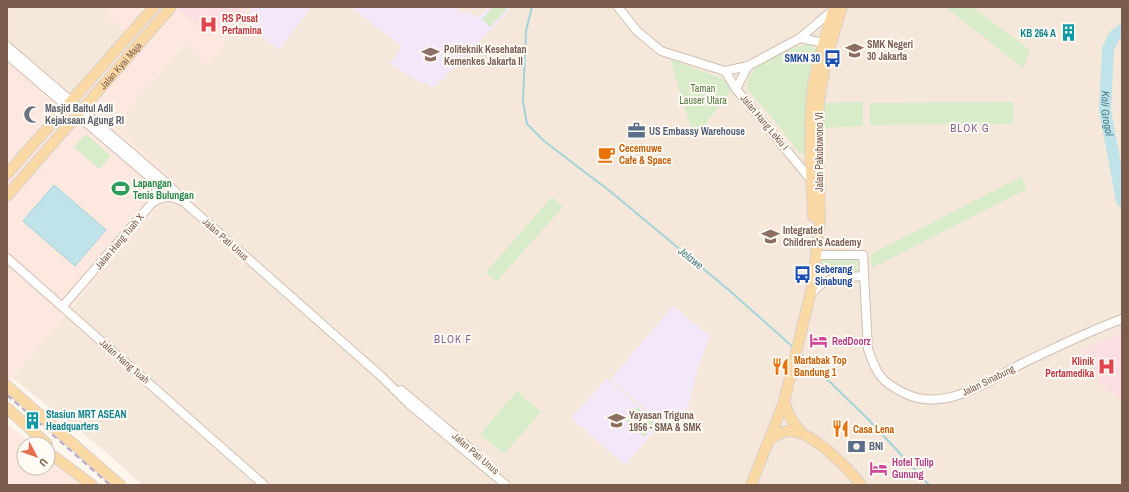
<svg xmlns="http://www.w3.org/2000/svg" width="1129" height="492" font-family="'Archivo Narrow',sans-serif">
<style>
.residential{fill:#f5e8da}
.commercial{fill:#fde8e0}
.education{fill:#f3e8fa}
.medical{fill:#fbdfe3}
.green{fill:#d8ecc9}
.water{fill:#bfe3e8;stroke:#a5d3da}
.lines{fill:none;stroke-linecap:round;stroke-linejoin:round}
.stream{stroke:#a5d3da;stroke-width:2}
.river{stroke:#bfe3e8;stroke-width:12}
.minor-casing{stroke:#d1beb0;stroke-width:10}
.major-casing{stroke:#dad1cd;stroke-width:12}
.minor{stroke:#fff;stroke-width:8}
.major{stroke:#fbd9a5;stroke-width:10}
.rail{stroke:#b9a8c9;stroke-width:2;stroke-dasharray:6 4;stroke-linecap:butt}
.labels{text-anchor:middle;stroke-width:4;stroke-linejoin:round;paint-order:stroke}
.health-label{font-size:10px;font-weight:bold;fill:#be3a42;stroke:#fffaf3;text-anchor:start}
.culture-label{font-size:10px;font-weight:bold;fill:#0d838f;stroke:#fffaf3;text-anchor:end}
.education-label{font-size:10px;font-weight:bold;fill:#785e54;stroke:#fffaf3;text-anchor:start}
.transit-label{font-size:10px;font-weight:bold;fill:#164399;stroke:#fffaf3;text-anchor:end}
.street-label{font-size:10px;fill:#7a5c4d;stroke:#fffaf3}
.park-label{font-size:10px;fill:#537a41;stroke:#fffaf3}
.worship-label{font-size:10px;font-weight:bold;fill:#5b616d;stroke:#fffaf3;text-anchor:start}
.service-label{font-size:10px;font-weight:bold;fill:#4e5e75;stroke:#fffaf3;text-anchor:start}
.food-label{font-size:10px;font-weight:bold;fill:#c56008;stroke:#fffaf3;text-anchor:start}
.leisure-label{font-size:10px;font-weight:bold;fill:#27864d;stroke:#fffaf3;text-anchor:start}
.hotel-label{font-size:10px;font-weight:bold;fill:#b23c85;stroke:#fffaf3;text-anchor:start}
.water-label{font-size:11px;font-style:italic;fill:#437c86;stroke:#fffaf3}
.neighbourhood-label{font-size:11px;letter-spacing:1px;fill:#846695;stroke:#fffaf3}
</style>
<rect width="100%" height="100%" fill="#fdf6ec"/>
<path class="residential" d="M7,7H113L106,15L128,33L71,94L7,41Z
M251,7H1122V485H142L106,452L12,378L177,183L113,126L186,43L208,66Z"/>
<path class="commercial" d="M113,7H139L144,11L147,7H251L208,66L185,43L113,126L177,183L7,383V41L71,93L127,33L106,15Z
M7,424L32,444H24V468H48V457L81,485H7Z"/>
<path class="education" d="M254,7H311L279,50L243,22Z
M351,7H455L464,15L468,11L478,18L488,7H507L510,10L434,87L420,82L390,64L402,46Z
M673,306L710,336L699,365L688,407L667,428L611,379Z
M607,378L660,425L625,465L571,418Z"/>
<path class="medical" d="M176,7H249L240,19L232,13L211,37Z
M1122,332V401L1101,385L1082,350Z"/>
<path class="green" d="M493,7H504L507,10L490,27L482,19Z
M945,7H972L1030,50L1023,68Z
M809,44L817,51L807,152L804,154L799,153L779,126L748,90C744,63 787,47 809,44Z
M670,59L728,81L732,89L694,139Z
M863,102V126L822,128V103Z
M1013,102V124L870,125V103Z
M86,134L111,156L99,169L74,147Z
M1021,177L1027,189L872,268L871,254Z
M552,197L563,207L496,282L486,272Z
M821,260H857L858,272L824,275Z
M517,391L541,412L504,454L480,434Z
M637,407L655,424L644,437L625,420Z"/>
<path class="water" d="M54,185L106,230L75,266L23,221Z"/>
<g class="lines">
<path class="stream" d="M532,7L526,31L523,101L527,124L544,141L611,192L730,291L794,348
M799,352L868,419L929,485"/>
<path class="river" id="s1" d="M1122,30L1114,36L1108,49L1105,110L1122,201"/>
<defs>
<path id="minor" d="M618,7L637,31L661,51L725,71L748,66L800,38L834,9
M800,38L829,44
M7,46L170,186L184,202L382,377L409,404L506,485
M7,55L152,179C159,186 156,193 153,202
M725,71L736,89L811,180
M736,89L748,66
M816,255H863L868,349C876,373 881,382 904,393C945,414 989,380 1025,362C1057,347 1089,331 1122,319
M7,258L264,485
M811,294C826,275 842,278 864,276
M63,306L153,202C164,196 170,195 182,201
M401,390L478,455"/>
<g id="major">
<path d="M7,174L154,7"/>
<path id="s2" d="M7,196L171,7"/>
<path d="M813,216C811,173 808,129 813,87C817,61 827,32 834,7"/>
<path d="M7,386L120,485"/>
<path d="M784,402L790,417L802,434"/>
<path d="M7,408L47,444"/>
<path d="M770,439C777,435 782,431 790,431C812,431 848,468 861,485"/>
<path d="M48,452L92,485"/>
<path d="M751,485L784,402L813,283L820,218L818,128L819,101L827,56L842,7"/>
</g>
</defs>
<use href="#minor" class="minor-casing"/>
<use href="#major" class="major-casing"/>
<use href="#minor" class="minor"/>
<use href="#major" class="major"/>
<path class="rail" d="M7,395L110,485"/>
</g>
<defs>
<symbol id="hospital-bare" viewBox="-9 -9 18 18"><path d="M-5-5h3v3.5h4V-5h3V5h-3V1.5h-4V5h-3Z" fill="#e0444e" stroke="#fffaf3" stroke-width="2.5" paint-order="stroke"/></symbol>
<symbol id="building-bare" viewBox="-9 -9 18 18"><path d="M-4-6H4V6H1V3H-1V6H-4ZM-2.5-4.3h1.7v1.8h-1.7ZM.8-4.3h1.7v1.8H.8ZM-2.5-1h1.7V.8h-1.7ZM.8-1h1.7V.8H.8Z" fill="#0f9aa8" stroke="#fffaf3" stroke-width="2.5" paint-order="stroke"/></symbol>
<symbol id="school-bare" viewBox="-9 -9 18 18"><path d="M0-5L7-2L0 1L-7-2ZM-4 1L0 2.5L4 1V4Q0 6-4 4Z" fill="#8d6e63" stroke="#fffaf3" stroke-width="2.5" paint-order="stroke"/></symbol>
<symbol id="university-bare" viewBox="-9 -9 18 18"><path d="M0-5L7-2L0 1L-7-2ZM-4 1L0 2.5L4 1V4Q0 6-4 4Z" fill="#8d6e63" stroke="#fffaf3" stroke-width="2.5" paint-order="stroke"/></symbol>
<symbol id="bus-bare" viewBox="-9 -9 18 18"><path d="M-5-6H5V4H4V6H2V4H-2V6H-4V4H-5ZM-3.5-4V0h7V-4ZM-3.5 1.2v1.5H-2V1.2ZM2 1.2v1.5H3.5V1.2Z" fill="#1a4fb4" stroke="#fffaf3" stroke-width="2.5" paint-order="stroke"/></symbol>
<symbol id="mosque-bare" viewBox="-9 -9 18 18"><path d="M3.5-4.9A6 6 0 1 0 3.5 4.9A5 5 0 1 1 3.5-4.9Z" fill="#6b7280" stroke="#fffaf3" stroke-width="2.5" paint-order="stroke"/></symbol>
<symbol id="office-bare" viewBox="-9 -9 18 18"><path d="M-6-3h4V-5.5h4V-3h4V5H-6ZM-1-4.5V-3h2v-1.5ZM-6 0V1H6V0Z" fill="#5c6f8a" stroke="#fffaf3" stroke-width="2.5" paint-order="stroke"/></symbol>
<symbol id="cafe-bare" viewBox="-9 -9 18 18"><path d="M-5.5-4.5H6V0H3Q3 3.5 0 3.5H-2.5Q-5.5 3.5-5.5 0ZM3-3.2v2h1.7v-2ZM-6 4.5H4V6H-6Z" fill="#e8710a" stroke="#fffaf3" stroke-width="2.5" paint-order="stroke"/></symbol>
<symbol id="stadium-bare" viewBox="-9 -9 18 18"><path d="M0-5a6.5 5 0 1 0 0 10a6.5 5 0 1 0 0-10ZM-3.5-1.8h7v3.6h-7Z" fill="#2e9e5b" stroke="#fffaf3" stroke-width="2.5" paint-order="stroke"/></symbol>
<symbol id="hotel-bare" viewBox="-9 -9 18 18"><path d="M-6-4.5h1.5V1H6V5H4.5V3h-9V5H-6ZM-4 0a1.8 1.8 0 1 1 3.6 0ZM.5 0V-2.5h3Q6-2.5 6 0Z" fill="#d1479c" stroke="#fffaf3" stroke-width="2.5" paint-order="stroke"/></symbol>
<symbol id="restaurant-bare" viewBox="-9 -9 18 18"><path d="M-5-6h1v4h1v-4h1v4h1v-4h1v5L-1.5 .5V6h-2V.5L-5-1ZM5-6V6H3V1.5H1.5Q1.5-4 5-6Z" fill="#e8710a" stroke="#fffaf3" stroke-width="2.5" paint-order="stroke"/></symbol>
<symbol id="bank-bare" viewBox="-9 -9 18 18"><path d="M-6-4H6V4H-6ZM0-2.3a2.3 2.3 0 1 0 0 4.6a2.3 2.3 0 1 0 0-4.6Z" fill="#5c6f8a" stroke="#fffaf3" stroke-width="2.5" paint-order="stroke"/></symbol>
</defs>
<g fill-rule="evenodd">
<use href="#hospital-bare" x="196" y="12" width="25" height="25"/>
<use href="#building-bare" x="1056" y="20" width="25" height="25"/>
<use href="#school-bare" x="842" y="38" width="25" height="25"/>
<use href="#university-bare" x="418" y="42" width="25" height="25"/>
<use href="#bus-bare" x="820" y="46" width="25" height="25"/>
<use href="#mosque-bare" x="20" y="102" width="25" height="25"/>
<use href="#office-bare" x="624" y="118" width="25" height="25"/>
<use href="#cafe-bare" x="594" y="142" width="25" height="25"/>
<use href="#stadium-bare" x="108" y="176" width="25" height="25"/>
<use href="#school-bare" x="758" y="224" width="25" height="25"/>
<use href="#bus-bare" x="790" y="262" width="25" height="25"/>
<use href="#hotel-bare" x="806" y="328" width="25" height="25"/>
<use href="#restaurant-bare" x="768" y="354" width="25" height="25"/>
<use href="#hospital-bare" x="1094" y="354" width="25" height="25"/>
<use href="#building-bare" x="20" y="408" width="25" height="25"/>
<use href="#school-bare" x="604" y="408" width="25" height="25"/>
<use href="#restaurant-bare" x="828" y="416" width="25" height="25"/>
<use href="#bank-bare" x="844" y="434" width="25" height="25"/>
<use href="#hotel-bare" x="866" y="456" width="25" height="25"/>
</g>
<g class="labels">
<g class="health-label">
<text x="222" y="22">RS Pusat<tspan x="222" dy="12">Pertamina</tspan></text>
<text x="1094" y="365" text-anchor="end">Klinik<tspan x="1094" dy="12">Pertamedika</tspan></text>
</g>
<g class="culture-label">
<text x="1056" y="37">KB 264 A</text>
<text x="46" y="418" text-anchor="start">Stasiun MRT ASEAN<tspan x="46" dy="12">Headquarters</tspan></text>
</g>
<g class="education-label">
<text x="867" y="48">SMK Negeri<tspan x="867" dy="12">30 Jakarta</tspan></text>
<text x="444" y="53">Politeknik Kesehatan<tspan x="444" dy="12">Kemenkes Jakarta II</tspan></text>
<text x="783" y="234">Integrated<tspan x="783" dy="12">Children's Academy</tspan></text>
<text x="629" y="419">Yayasan Triguna<tspan x="629" dy="12">1956 - SMA &amp; SMK</tspan></text>
</g>
<g class="transit-label">
<text x="820" y="62">SMKN 30</text>
<text x="815" y="273" text-anchor="start">Seberang<tspan x="815" dy="12">Sinabung</tspan></text>
</g>
<g class="street-label">
<text dy="4" stroke="none"><textPath href="#s2" startOffset="173">Jalan Kyai Maja</textPath></text>
<text transform="translate(765 122) rotate(50)" y="4">Jalan Hang Lekiu I</text>
<text transform="translate(819 152) rotate(-90)" y="4">Jalan Pakubuwono VI</text>
<text transform="translate(226 239) rotate(42)" y="4">Jalan Pati Unus</text>
<text transform="translate(119 241) rotate(-50)" y="4">Jalan Hang Tuah X</text>
<text transform="translate(125 361) rotate(41)" y="4">Jalan Hang Tuah</text>
<text transform="translate(988 380) rotate(-26)" y="4">Jalan Sinabung</text>
<text transform="translate(476 453) rotate(41)" y="4">Jalan Pati Unus</text>
</g>
<g class="park-label">
<text x="703" y="92">Taman<tspan x="703" dy="12">Lauser Utara</tspan></text>
</g>
<g class="worship-label">
<text x="45" y="112">Masjid Baitul Adli<tspan x="45" dy="12">Kejaksaan Agung RI</tspan></text>
</g>
<g class="service-label">
<text x="649" y="135">US Embassy Warehouse</text>
<text x="869" y="450">BNI</text>
</g>
<g class="food-label">
<text x="619" y="152">Cecemuwe<tspan x="619" dy="12">Cafe &amp; Space</tspan></text>
<text x="794" y="364">Martabak Top<tspan x="794" dy="12">Bandung 1</tspan></text>
<text x="853" y="433">Casa Lena</text>
</g>
<g class="leisure-label">
<text x="133" y="187">Lapangan<tspan x="133" dy="12">Tenis Bulungan</tspan></text>
</g>
<g class="hotel-label">
<text x="832" y="345">RedDoorz</text>
<text x="892" y="466">Hotel Tulip<tspan x="892" dy="12">Gunung</tspan></text>
</g>
<g class="water-label">
<text dy="4" stroke="none"><textPath href="#s1" startOffset="89">Kali Grogol</textPath></text>
<text transform="translate(691 258) rotate(39)" y="4">Jelawe</text>
</g>
<g class="neighbourhood-label">
<text x="970" y="132">BLOK G</text>
<text x="453" y="343">BLOK F</text>
</g>
</g>
<rect width="1129" height="492" fill="none" stroke="#7a5c4d" stroke-width="16"/>
<g transform="translate(36 456) rotate(131)"><circle r="19" fill="#fffaf3" stroke="#cabbb1"/>
<path d="M0-3L7 15L0 10L-7 15Z" fill="#e76f51"/>
<text y="-6" font-size="11" font-weight="bold" text-anchor="middle" fill="#7a5c4d">U</text>
</g>
</svg>
